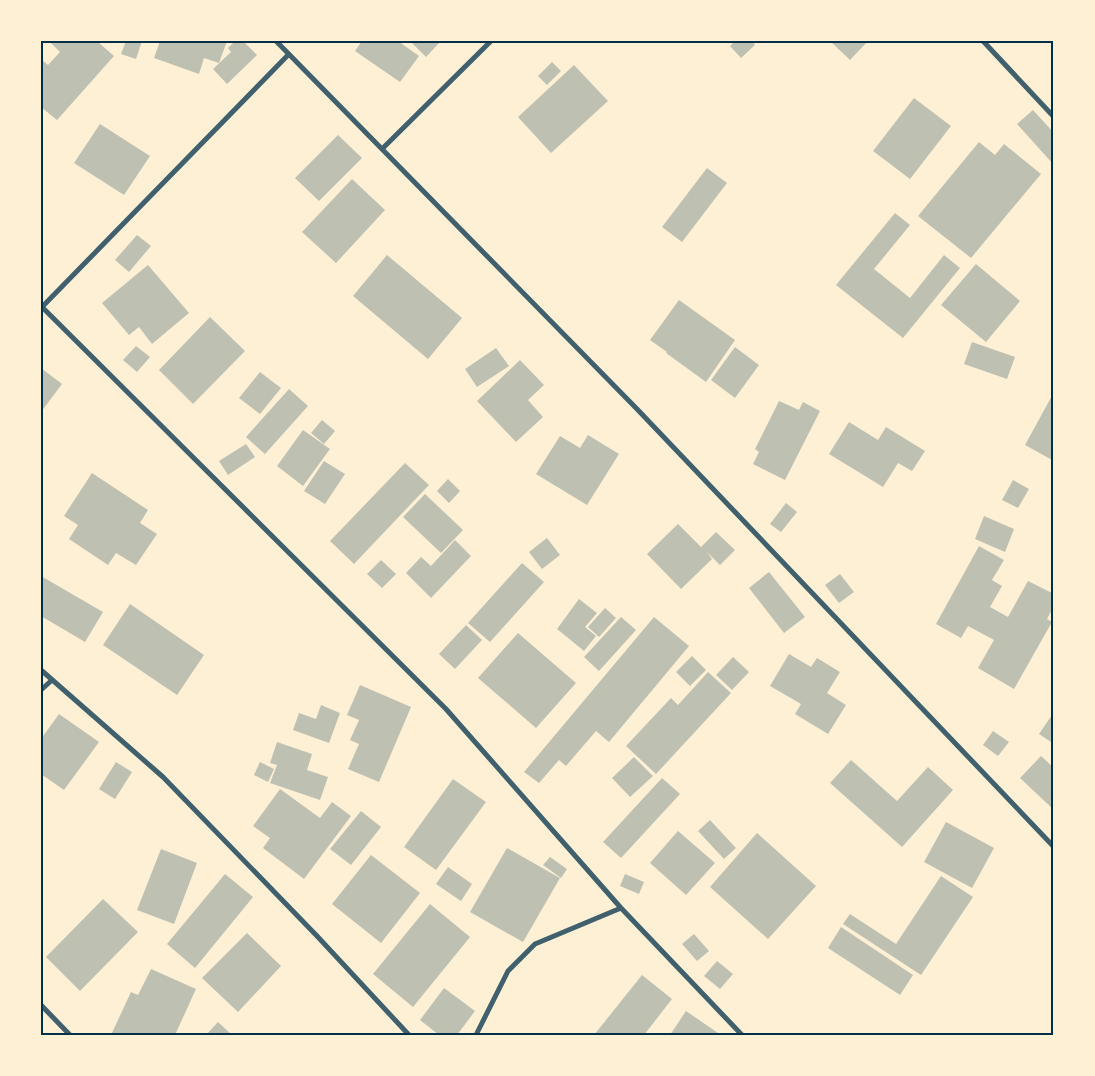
<svg xmlns="http://www.w3.org/2000/svg" width="1095" height="1076" font-family="'Noto Sans',sans-serif">
<style>
.building{fill:#bec0b2}
.lines{fill:none;stroke-linecap:round;stroke-linejoin:round}
.minor{stroke:#3f606c;stroke-width:5}
.neatline{fill:none;stroke:#003049;stroke-width:2}
</style>
<rect width="100%" height="100%" fill="#fdf0d5"/>
<path class="building" d="M49,41H97L114,56L57,120L41,107V59L48,65L60,52Z
M126,41H142L136,59L121,54Z
M160,41H227L219,63L204,58L199,74L154,58Z
M235,41H243L257,55L227,84L213,69L231,52L228,48Z
M362,41H398L419,56L400,82L355,51Z
M410,41H441L426,57Z
M735,41H752L755,45L741,58L730,46Z
M830,41H868L850,60Z
M552,62L561,71L547,85L538,76Z
M574,65L608,101L551,153L518,117Z
M914,98L951,126L910,179L873,151Z
M1033,110L1054,133V165L1017,124Z
M100,124L150,156L124,195L74,163Z
M338,135L362,158L319,201L295,178Z
M979,142L995,155L1004,144L1041,174L971,258L918,216Z
M707,168L727,183L682,242L662,227Z
M352,179L385,210L336,263L302,232Z
M895,213L910,225L874,269L910,298L944,255L960,268L903,338L836,285Z
M137,235L151,246L129,272L115,260Z
M387,255L462,318L428,359L353,296Z
M976,264L1020,301L986,342L941,305Z
M148,265L189,313L152,344L139,327L129,335L102,303Z
M679,300L735,340L706,382L666,353L667,352L650,340Z
M210,317L245,351L193,404L159,370Z
M972,342L1015,357L1007,379L964,364Z
M136,346L150,357L137,372L123,360Z
M735,347L759,365L735,398L711,380Z
M496,348L509,366L477,387L465,369Z
M520,360L544,385L528,400L543,417L516,442L477,401Z
M41,368L62,384L41,412Z
M260,372L281,388L260,414L239,398Z
M289,389L308,406L265,454L246,437Z
M1054,392V461L1025,445Z
M779,401L799,410L803,402L820,411L785,480L753,464L759,452L755,449Z
M322,420L335,431L324,444L311,433Z
M849,422L878,440L886,427L925,451L912,471L898,463L883,487L829,454Z
M303,430L330,449L303,486L277,466Z
M588,435L619,454L587,505L536,474L560,436L580,448Z
M246,444L255,457L228,475L219,461Z
M324,461L345,474L325,504L304,491Z
M405,463L429,485L354,564L330,541Z
M92,473L148,510L140,523L157,534L136,565L116,553L108,565L69,539L78,525L64,516Z
M448,479L460,491L449,503L437,491Z
M1013,480L1029,489L1018,508L1002,500Z
M425,494L463,530L441,553L403,517Z
M786,503L797,512L781,532L770,524Z
M984,516L1014,529L1005,552L975,539Z
M678,524L701,547L716,532L735,550L720,565L707,552L712,559L681,589L647,554Z
M547,538L560,555L542,569L529,552Z
M455,540L471,556L431,598L406,573L421,557L431,566Z
M979,546L1004,560L992,580L1002,586L990,607L1008,617L1028,581L1054,594V606L1047,619L1052,622L1014,689L978,668L994,640L968,626L961,638L936,624Z
M381,560L396,574L382,588L367,574Z
M522,563L544,582L490,642L468,623Z
M769,572L805,617L784,633L749,588Z
M840,574L854,592L839,603L825,585Z
M41,576L103,612L85,642L41,616Z
M579,599L597,613L585,627L596,636L584,651L557,629Z
M130,604L204,655L177,695L103,645Z
M605,608L616,618L599,637L588,627Z
M621,617L636,630L599,671L584,657Z
M654,617L689,646L609,742L596,731L566,766L559,760L539,783L524,772Z
M466,625L482,640L455,669L439,654Z
M518,633L576,683L536,728L478,678Z
M789,654L811,667L817,658L840,672L827,693L846,705L828,734L795,714L801,704L770,686Z
M692,656L706,670L690,686L676,672Z
M733,657L749,672L732,690L716,675Z
M708,672L731,693L656,774L626,746L671,698L678,705Z
M360,685L411,707L379,782L348,769L359,744L350,740L359,720L347,715Z
M321,705L340,713L329,743L293,730L299,713L316,719Z
M1054,712V744L1039,734Z
M59,714L99,742L64,790L41,774V739Z
M993,731L1009,742L998,756L983,745Z
M277,742L312,754L307,770L328,777L320,800L270,783L277,765L270,763Z
M1041,756L1054,768V810L1020,778Z
M634,757L653,776L630,797L612,778Z
M851,760L897,801L928,767L953,790L902,847L830,783Z
M116,762L132,772L115,799L99,789Z
M260,762L274,769L268,782L254,775Z
M662,778L680,794L621,858L603,842Z
M453,779L486,802L436,870L404,847Z
M280,789L320,818L332,802L351,816L304,879L263,848L270,838L253,826Z
M361,811L381,827L351,865L330,849Z
M710,820L736,848L724,859L698,831Z
M946,822L994,848L972,888L924,862Z
M678,831L715,863L686,895L650,863Z
M757,833L816,886L768,939L710,887Z
M507,848L560,878L523,942L470,912Z
M161,849L197,863L174,924L137,910Z
M371,855L420,893L381,943L332,904Z
M550,857L567,869L561,878L543,865Z
M448,867L472,884L461,901L436,884Z
M225,874L253,897L195,968L167,944Z
M625,874L644,882L639,894L620,886Z
M941,876L973,897L921,975L843,924L850,914L896,944Z
M103,899L138,932L80,991L46,957Z
M430,904L470,937L413,1007L373,974Z
M841,927L913,975L900,995L828,948Z
M247,933L281,966L238,1012L202,978Z
M694,934L709,951L697,961L682,944Z
M717,961L733,974L720,989L704,976Z
M151,969L196,989L175,1035H111L131,992L138,995Z
M642,975L672,999L644,1035H594Z
M444,988L475,1011L457,1035H439L420,1020Z
M686,1011L718,1033L717,1035H670Z
M218,1022L232,1035H206Z"/>
<g class="lines">
<path class="minor" d="M276,41L637,409L1054,847
M983,41L1054,117
M382,149L491,41
M41,306L446,709L621,908L742,1035
M42,307L289,54
M41,670L163,777L317,936L409,1035
M41,690L52,680
M41,1005L70,1035
M476,1035L508,971L535,944L621,908"/>
</g>
<rect width="1095" height="1076" fill="none" stroke="#fdf0d5" stroke-width="85"/>
<rect x="42" y="42" width="1010" height="992" class="neatline"/>
</svg>
